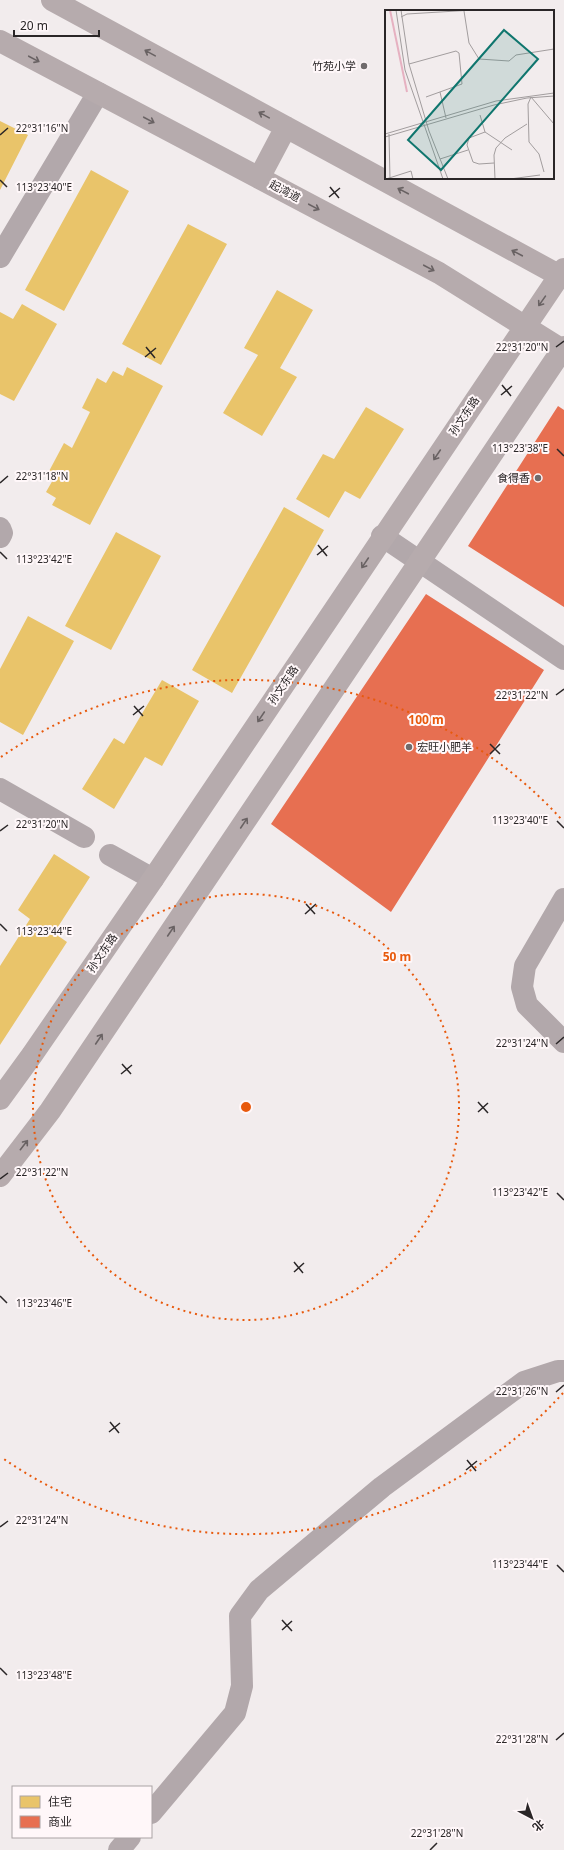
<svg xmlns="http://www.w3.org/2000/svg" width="564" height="1850" font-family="'Noto Sans','Noto Sans SC',sans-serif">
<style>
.homes{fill:#e9c46a}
.shops{fill:#e76f51}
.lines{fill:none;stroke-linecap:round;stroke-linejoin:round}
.minor{stroke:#b2a8ab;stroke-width:22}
.major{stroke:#b6abad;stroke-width:22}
.oneway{stroke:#696263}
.ticks{fill:none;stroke:#2a2627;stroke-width:1.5}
.ring{fill:none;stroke:#e8590c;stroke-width:2;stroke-dasharray:2 4}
.poi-dot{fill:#706b6c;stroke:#fff7f9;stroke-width:1.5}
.labels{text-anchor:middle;stroke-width:4;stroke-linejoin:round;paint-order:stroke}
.poi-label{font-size:11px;fill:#2a2627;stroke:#fff7f9;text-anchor:end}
.street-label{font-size:11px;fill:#2a2627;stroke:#fff7f9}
.inset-river{fill:none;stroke:#e6b1c1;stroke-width:2}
.inset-road{fill:none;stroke:#a29d9e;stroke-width:1}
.view{fill:#0f766e;fill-opacity:0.15;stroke:#0f766e;stroke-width:2}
.inset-edge{fill:none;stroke:#2a2627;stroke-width:2}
.ticks-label{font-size:10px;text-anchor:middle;fill:#2a2627;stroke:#fff7f9;stroke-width:4;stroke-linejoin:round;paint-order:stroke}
.centre{fill:#e8590c;stroke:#fff7f9;stroke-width:2}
.ring-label{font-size:12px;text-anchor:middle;font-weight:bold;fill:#e8590c;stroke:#fff7f9;stroke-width:4;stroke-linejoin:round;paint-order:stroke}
</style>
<rect width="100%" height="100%" fill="#f2eced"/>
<path class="homes" d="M0,121L28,135L0,190Z
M91,170L129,191L64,311L25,290Z
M188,224L227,244L161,365L122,344Z
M277,290L313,310L280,368L297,377L262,436L223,413L258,355L244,348Z
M22,304L57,324L14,401L0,394V312L13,319Z
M127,367L163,386L90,525L52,505L56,498L46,492L54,478L47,475L64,443L72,448L90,412L82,408L97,378L106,383L113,371L123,376Z
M366,407L404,429L360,499L345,491L329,518L296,499L323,454L334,459Z
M284,507L324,530L232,693L192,670Z
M116,532L161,556L111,650L65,626Z
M28,616L74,641L23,735L0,722V669Z
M162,680L199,701L162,766L145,757L114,809L82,789L114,738L124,744Z
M54,854L90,877L54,933L67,942L0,1045V966L30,919L18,910Z"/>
<path class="shops" d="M558,406L564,410V607L468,546Z
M426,594L544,670L391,912L271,824Z"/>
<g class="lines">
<path class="minor" d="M0,257L98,93
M0,528L2,533L0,537
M382,536L564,659
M0,789L84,837
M110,855L153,879
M564,899L525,966L522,987L527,1005L564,1042
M151,1813L235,1713L242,1686L240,1616L259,1590L382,1487L524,1382L558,1371H564
M119,1850L130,1837"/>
<path class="major" d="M52,0L564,278
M0,41L439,273L564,351
M259,178L286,127
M0,1099L32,1055L153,879L564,269
M0,1176L50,1111L564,347"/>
</g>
<defs><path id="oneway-shaft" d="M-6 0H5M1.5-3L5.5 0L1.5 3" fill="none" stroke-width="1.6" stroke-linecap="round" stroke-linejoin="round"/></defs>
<g class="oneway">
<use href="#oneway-shaft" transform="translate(150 53) rotate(-151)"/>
<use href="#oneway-shaft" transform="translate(34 59) rotate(28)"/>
<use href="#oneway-shaft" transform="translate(264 115) rotate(-151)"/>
<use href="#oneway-shaft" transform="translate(149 120) rotate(28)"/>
<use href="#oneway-shaft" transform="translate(403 191) rotate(-152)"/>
<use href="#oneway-shaft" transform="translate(314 207) rotate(28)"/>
<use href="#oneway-shaft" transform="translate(517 253) rotate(-152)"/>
<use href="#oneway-shaft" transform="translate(429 268) rotate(28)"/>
<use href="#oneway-shaft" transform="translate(542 301) rotate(125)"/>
<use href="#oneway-shaft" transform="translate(437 455) rotate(124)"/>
<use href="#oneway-shaft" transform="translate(365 563) rotate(124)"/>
<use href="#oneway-shaft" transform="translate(261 717) rotate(124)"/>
<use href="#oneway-shaft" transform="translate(244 823) rotate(-56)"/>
<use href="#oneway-shaft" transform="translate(171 931) rotate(-56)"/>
<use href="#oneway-shaft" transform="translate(99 1039) rotate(-56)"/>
<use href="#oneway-shaft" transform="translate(24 1145) rotate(-52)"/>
</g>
<path class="ticks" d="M0,135L8,128M0,180L7,187M330,187L339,198M329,197L340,188M146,347L155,358M556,347L564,341M145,357L156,348M502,385L511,396M501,395L512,386M557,449L564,456M0,483L8,476M318,545L327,556M0,552L7,559M317,555L328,546M556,695L564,689M134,706L143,716M133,715L144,706M490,744L500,754M490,754L500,744M557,821L564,828M0,831L8,825M306,904L315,914M305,914L316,904M0,924L7,931M556,1044L564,1037M122,1064L131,1074M121,1074L132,1065M478,1102L488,1113M478,1112L488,1103M0,1179L8,1173M557,1193L564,1200M294,1262L303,1273M294,1272L304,1263M0,1296L7,1303M556,1392L564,1385M110,1422L119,1433M109,1432L120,1423M467,1460L476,1471M466,1470L477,1461M0,1527L8,1521M557,1565L564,1572M282,1620L292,1631M282,1630L292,1621M0,1668L7,1675M556,1740L564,1733M430,1850L437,1843"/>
<g class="ring">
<circle cx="246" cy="1107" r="213"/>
<path d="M563 1393A427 427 0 0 1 1 1457M1 757A427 427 0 0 1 563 821"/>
</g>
<g class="poi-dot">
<circle cx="364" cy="66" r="4"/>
<circle cx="538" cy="478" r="4"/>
<circle cx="409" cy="747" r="4"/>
</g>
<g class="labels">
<g class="poi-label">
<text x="356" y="70">竹苑小学</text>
<text x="530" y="482">食得香</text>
<text x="417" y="751" text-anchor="start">宏旺小肥羊</text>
</g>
<g class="street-label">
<text transform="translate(285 191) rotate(28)" y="4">起湾道</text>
<text transform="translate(464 416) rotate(-56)" y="4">孙文东路</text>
<text transform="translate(283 685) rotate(-56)" y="4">孙文东路</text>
<text transform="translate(102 953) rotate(-56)" y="4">孙文东路</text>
</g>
</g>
<g transform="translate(385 10)">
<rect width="169" height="169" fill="#f2eced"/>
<path class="inset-river" d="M5,0L22,82"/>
<path class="inset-road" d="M11,0L20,60L58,169M16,0L24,54L44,121L63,169M79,1L84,33L94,49L124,51L131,45L169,39M16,7L22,4L88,0M24,54L71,41L74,43L77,74L41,87M55,82L61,108M95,105L100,122M0,124L111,91L169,83M4,124L5,169M0,127L109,95L142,88L169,86M55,149L83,140M109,153L94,154L88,152L82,135L84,128L100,122L127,140M159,162L154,144L144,132L143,94L146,87L169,114M1,169L26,161L28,169M110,169L109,145L111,138L120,128L142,114M125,169L155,165"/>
<path class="view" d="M119,20L153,49L56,160L23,130Z"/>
<rect width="169" height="169" class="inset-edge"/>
</g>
<g class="ticks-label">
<text x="42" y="132">22°31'16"N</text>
<text x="44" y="191">113°23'40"E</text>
<text x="522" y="351">22°31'20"N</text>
<text x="520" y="452">113°23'38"E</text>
<text x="42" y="480">22°31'18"N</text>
<text x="44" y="563">113°23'42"E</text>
<text x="522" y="699">22°31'22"N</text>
<text x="520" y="824">113°23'40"E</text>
<text x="42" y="828">22°31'20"N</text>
<text x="44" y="935">113°23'44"E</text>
<text x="522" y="1047">22°31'24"N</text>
<text x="42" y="1176">22°31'22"N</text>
<text x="520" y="1196">113°23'42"E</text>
<text x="44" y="1307">113°23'46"E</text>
<text x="522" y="1395">22°31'26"N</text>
<text x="42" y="1524">22°31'24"N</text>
<text x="520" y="1568">113°23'44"E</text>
<text x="44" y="1679">113°23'48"E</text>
<text x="522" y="1743">22°31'28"N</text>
<text x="437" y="1837">22°31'28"N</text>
</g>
<circle cx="246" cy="1107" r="6" class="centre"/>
<g class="ring-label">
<text x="426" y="724">100 m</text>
<text x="397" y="961">50 m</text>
</g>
<rect x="12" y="1786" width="140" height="52" fill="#fff7f9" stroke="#aaa3a5"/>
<rect x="20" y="1796" width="20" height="12" fill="#e9c46a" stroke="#aaa3a5"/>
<text x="48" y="1806" font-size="12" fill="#2a2627">住宅</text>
<rect x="20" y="1816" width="20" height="12" fill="#e76f51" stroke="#aaa3a5"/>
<text x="48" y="1826" font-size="12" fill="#2a2627">商业</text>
<g transform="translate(532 1818) rotate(139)" stroke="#fff7f9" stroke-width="3" paint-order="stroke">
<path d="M0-3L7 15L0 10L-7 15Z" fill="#2a2627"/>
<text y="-6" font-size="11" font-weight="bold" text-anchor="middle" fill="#2a2627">北</text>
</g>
<path d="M14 30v6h85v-6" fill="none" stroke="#2a2627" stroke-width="2"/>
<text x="20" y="30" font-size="12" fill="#2a2627" stroke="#fff7f9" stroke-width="3" paint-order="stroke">20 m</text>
</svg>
